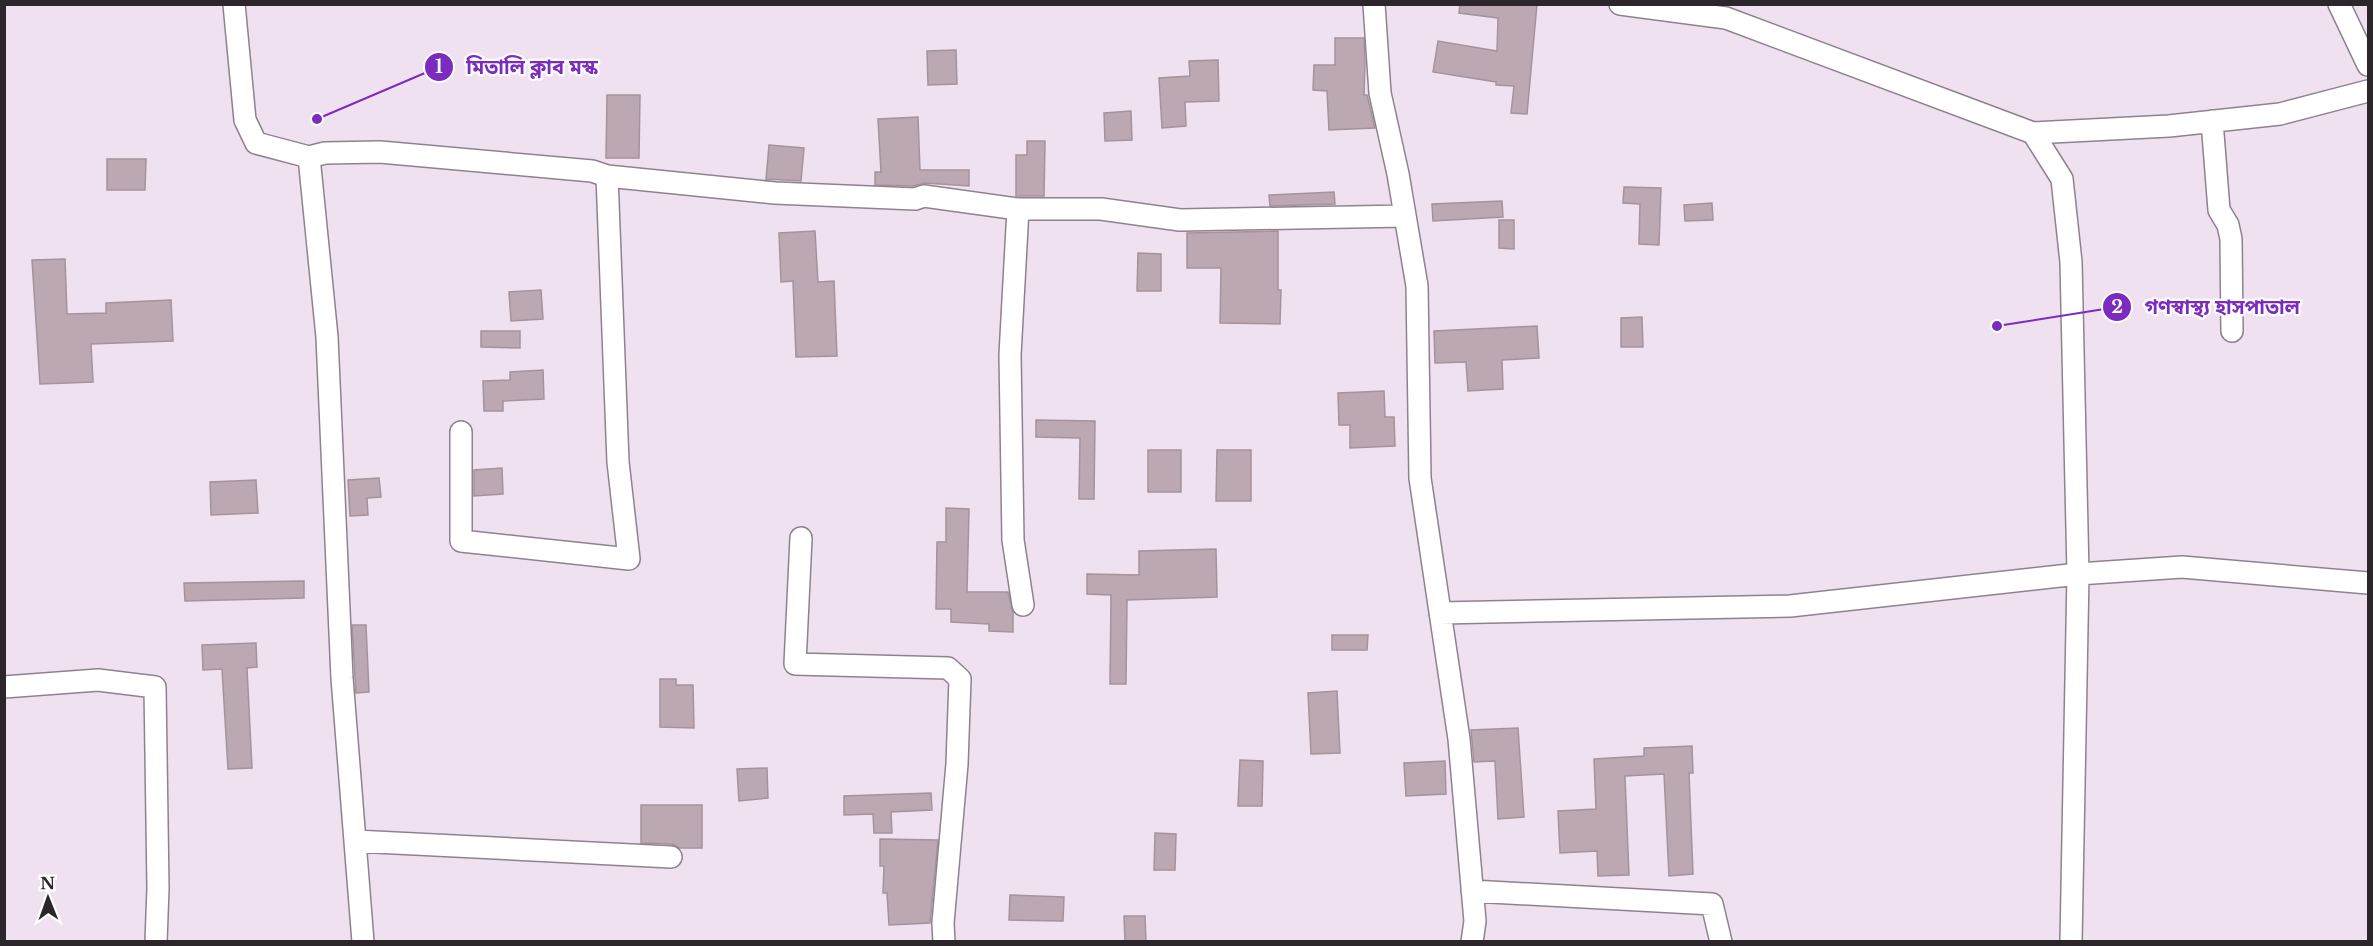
<svg xmlns="http://www.w3.org/2000/svg" width="2373" height="946" font-family="'Libre Baskerville','Noto Sans Bengali',serif">
<style>
.building{fill:#bca8b2;stroke:#a5929b;stroke-width:1.5}
.lines{fill:none;stroke-linecap:round;stroke-linejoin:round}
.minor-casing{stroke:#8f828f;stroke-width:24}
.minor{stroke:#fff;stroke-width:21}
.leader{fill:none;stroke:#7b2cbf;stroke-width:2}
.callout-dot{fill:#7b2cbf;stroke:#fff;stroke-width:2}
.mark-label{font-size:18px;text-anchor:middle;font-weight:bold;fill:#fff}
.callout-label{font-size:20px;text-anchor:middle;font-weight:bold;fill:#7b2cbf;stroke:#fff;stroke-width:4.5;stroke-linejoin:round;paint-order:stroke}
</style>
<rect width="100%" height="100%" fill="#efe1f0"/>
<path class="building" d="M1460,4H1537L1527,114L1511,113L1514,86L1496,85V82L1433,72L1438,41L1497,51L1498,18L1459,13Z
M1335,38H1364L1365,63L1364,95H1367L1375,128L1329,130L1327,91L1313,90L1314,65H1335Z
M956,50L957,84L928,85L927,51Z
M1218,60L1219,101L1185,102L1186,126L1162,128L1159,78L1190,76L1189,61Z
M607,95H640L639,158H606Z
M1131,111L1132,140L1105,141L1104,113Z
M918,117L920,170H969V186L925,183L913,186L875,185V172H881L878,119Z
M1027,141H1045L1044,196H1016V155H1027Z
M769,145L804,148L801,181L766,179Z
M107,159H146L145,190H107Z
M1624,187L1661,188L1659,245L1639,244L1640,204L1623,203Z
M1334,192L1335,204L1270,206L1269,195Z
M1502,201L1503,217L1433,221L1432,204Z
M1712,203L1713,220L1685,221L1684,205Z
M1499,220H1514V249L1499,248Z
M815,231L818,282L834,281L837,356L796,357L793,281L781,282L779,233Z
M1278,231V290H1281L1280,324L1220,323L1221,268H1187V233Z
M1138,253L1161,254V291H1137Z
M65,259L67,314L106,313V303L171,300L173,341L91,344L93,382L40,384L32,260Z
M541,290L543,319L511,321L509,292Z
M1642,317L1643,347H1621V318Z
M1537,326L1539,358L1502,360L1503,389L1468,391L1466,362L1435,363L1434,331Z
M481,331H520V348L481,347Z
M543,370L544,399L503,401V411H484L483,381L510,380V372Z
M1384,391L1385,417H1394L1395,446L1350,448V425H1339L1338,393Z
M1036,420L1095,421L1094,499H1079L1080,438L1036,437Z
M1148,450H1181V492H1148Z
M1217,450H1251V501H1216Z
M502,468L503,494L474,496V470Z
M379,478L381,497L367,498L368,515L350,516L348,480Z
M256,480L258,513L211,515L210,482Z
M946,508L969,509L967,592H1008L1013,613V632L989,631V624L951,622V609H936L937,542H946Z
M1216,549L1217,597L1127,600L1126,684H1110L1111,595L1087,594V574L1139,575V551Z
M304,581V598L185,601L184,583Z
M352,625H366L369,692L356,693Z
M1332,635H1368L1367,650H1332Z
M256,643L257,667L247,668L252,768L228,769L222,669L203,670L202,645Z
M660,679H676V685H693L694,728L660,727Z
M1337,691L1340,753L1311,754L1308,693Z
M1518,728L1524,817L1498,819L1495,761L1474,762L1471,730Z
M1692,746L1693,773H1689L1693,874L1669,876L1664,774L1625,776L1629,875L1598,876L1597,851L1560,853L1558,811L1596,809L1594,759L1644,756V748Z
M1240,760L1263,761L1262,806H1238Z
M1445,761L1446,794L1406,796L1404,763Z
M767,768L768,798L739,801L737,769Z
M931,793L932,810L891,812L892,833H874L873,814L844,815V796Z
M641,805H702V848H679L672,844L641,843Z
M1155,833L1176,834L1175,870H1154Z
M880,839L938,840L930,923L889,925L887,893H883L884,866H880Z
M1010,895L1064,897L1063,921L1009,920Z
M1124,916H1145L1146,942H1125Z"/>
<g class="lines">
<defs>
<path id="minor" d="M234,4L245,120L256,143L309,157L325,153L380,152L592,171L607,176L775,193L915,199L924,196L1018,209H1101L1180,220L1405,216
M1374,4L1380,93L1398,174L1417,286L1420,478L1459,739L1475,921L1472,942
M1620,4L1726,18L2033,133L2169,126L2280,114L2368,91
M2339,4L2368,65
M2212,121L2219,210L2228,225L2231,239L2232,331
M2033,133L2062,179L2071,262L2078,574L2071,942
M309,157L327,337L342,678L363,942
M1018,209L1010,355L1013,540L1023,605
M461,432V541L629,559L618,462L607,176
M801,538L795,664L948,668L960,679L957,764L943,923L944,942
M1440,613L1790,606L2078,574L2182,567L2368,583
M4,687L98,680L155,687L158,888L156,942
M355,841L671,857
M1472,891L1712,904L1721,942"/>
</defs>
<use href="#minor" class="minor-casing"/>
<use href="#minor" class="minor"/>
</g>
<path class="leader" d="M317 119L439 67M1997 326L2117 307"/>
<g class="callout-dot">
<circle cx="317" cy="119" r="6"/>
<circle cx="1997" cy="326" r="6"/>
<circle cx="439" cy="67" r="15"/>
<circle cx="2117" cy="307" r="15"/>
</g>
<g class="mark-label">
<text x="439" y="73">1</text>
<text x="2117" y="313">2</text>
</g>
<g class="callout-label">
<text x="532" y="74">মিতালি ক্লাব মস্ক</text>
<text x="2222" y="314">গণস্বাস্থ্য হাসপাতাল</text>
</g>
<rect width="2373" height="946" fill="none" stroke="#2c262c" stroke-width="12"/>
<g transform="translate(48 898) rotate(359)" stroke="#ffffff" stroke-width="4.5" paint-order="stroke">
<path d="M0-4.5L10 22L0 15L-10 22Z" fill="#2c262c"/>
<text y="-9" font-size="16" font-weight="bold" text-anchor="middle" fill="#2c262c">N</text>
</g>
</svg>
